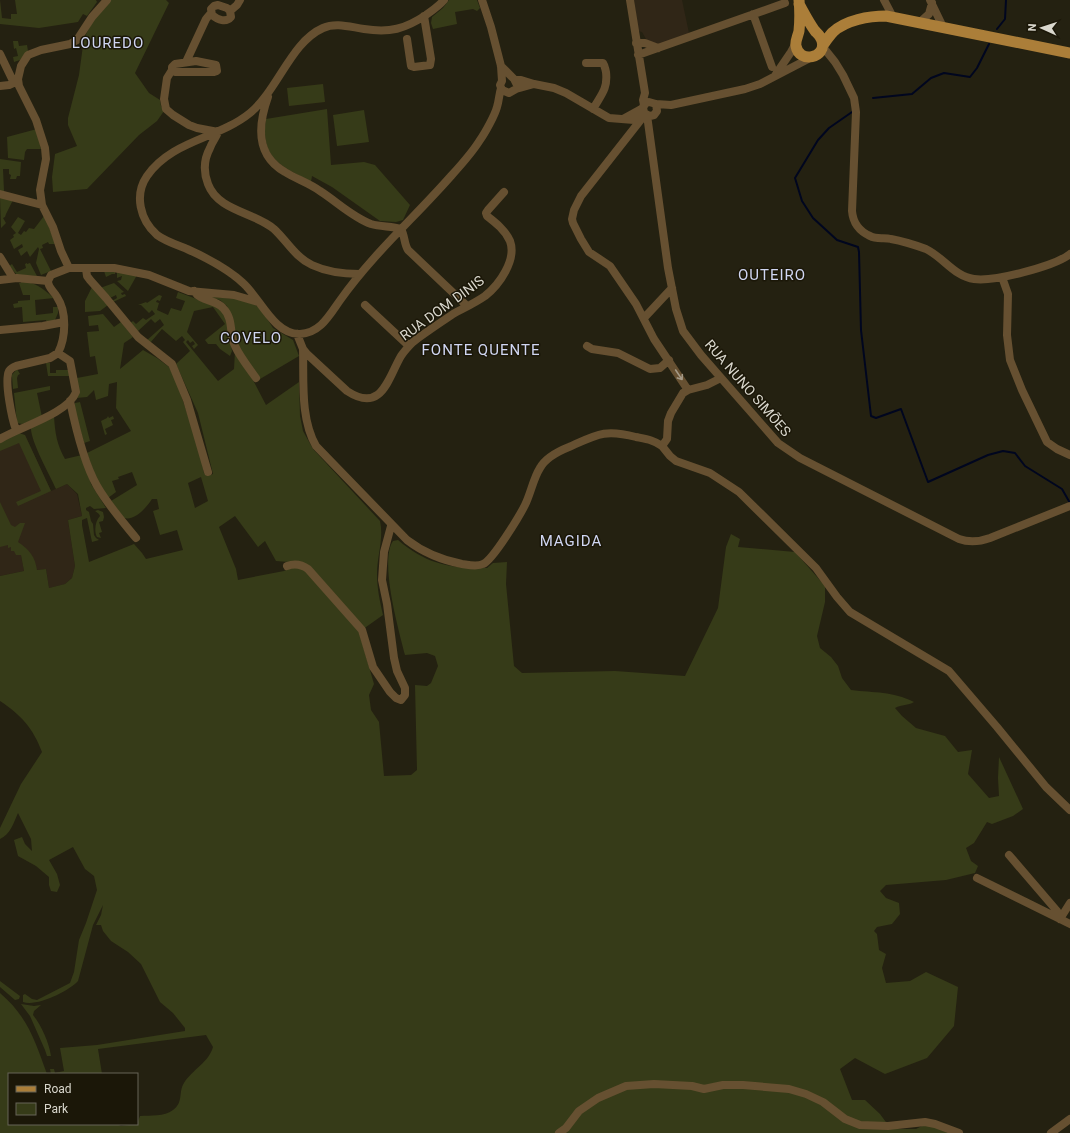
<svg xmlns="http://www.w3.org/2000/svg" width="1070" height="1133" font-family="Roboto,sans-serif">
<style>
.industrial{fill:#302617}
.green{fill:#363b18;fill-rule:evenodd}
.lines{fill:none;stroke-linecap:round;stroke-linejoin:round}
.stream{stroke:#00061f;stroke-width:2}
.minor{stroke:#665031;stroke-width:8}
.major{stroke:#ab7e39;stroke-width:11}
.oneway{stroke:#a59a87}
.labels{text-anchor:middle;stroke-width:3;stroke-linejoin:round;paint-order:stroke}
.street-label{font-size:14px;fill:#d9d7cd;stroke:#1b1708}
.neighbourhood-label{font-size:15px;letter-spacing:1px;fill:#d0d6f2;stroke:#1b1708}
</style>
<rect width="100%" height="100%" fill="#242111"/>
<path class="industrial" d="M634,0H682L689,33L660,44L653,43L646,39L642,32L638,31Z
M25,435L51,491L67,484L77,494L82,516L68,520L75,566L72,578L65,584L49,588L46,569L37,570L21,554L24,571L0,576V442Z"/>
<path class="green" d="M0,0L2,18L11,19V14H17L15,0H96L97,2L87,16L83,14L78,22L39,28L0,24Z
M111,0H166L169,3L135,73L149,93L160,100L161,106L164,111L157,121L139,135L87,189L53,192L52,177L55,154L77,146L68,125V118L79,75L84,38L101,6Z
M449,0H477L480,8L477,11L473,9L455,12L457,24L433,29L431,23L432,17L443,8Z
M13,41H18L19,46L27,45L28,51L20,60L14,62L13,57L18,56L16,48L14,49Z
M323,84L325,102L289,106L287,88Z
M327,109L331,165L364,162L375,165L410,205L403,220L396,222L380,221L332,187L312,176L311,182C280,165 260,158 266,119Z
M364,110L369,142L337,146L333,115Z
M37,129L41,149H27L25,152L24,160L8,158L7,137Z
M0,159L21,162L20,176H17L16,179H10L11,175L9,174V169H3L4,191L0,192Z
M0,197L13,200L6,214L5,217L3,218L6,223L1,228Z
M44,216L47,221L55,244H49L48,242L42,245L43,248L40,249L51,271L41,275L36,263L39,249L38,247L30,257L27,251L21,256L18,250L23,247L22,244L14,249L10,240L14,237L13,235L16,233L11,227L18,217L25,221L18,233L21,235L24,231L26,232L29,228L34,229Z
M27,263V264L30,263L37,276L17,275L9,266L12,264L17,272L26,268L25,264Z
M104,271H115L137,275L128,291L117,281L121,280L122,276L117,278V272H115V274H112L106,277Z
M21,281C37,283 42,288 54,298L35,300L36,315L53,313V307H58V313L55,320L47,323L46,320L23,322L22,307L14,308L13,304L18,303V301L30,300V295H23L19,283H21Z
M114,283L124,292L121,293L122,295L125,294L126,296L113,302L112,301L117,298L116,295L110,298L100,288Z
M92,287L108,305L100,311L85,312V301Z
M178,292L202,301L217,305L225,313L232,351L230,356L220,349L216,344H208L205,340L225,324L213,307L194,311L187,332L198,345L194,349L192,346L195,344L193,341L190,343L188,340L186,342L218,381L234,369L235,351L254,382L266,405L299,382L300,416L303,431L313,449L380,521C384,538 377,556 377,574C377,588 380,602 383,615L359,632L374,684L369,695L371,710L379,722L384,776L411,775L417,770L415,685L427,686L431,683L438,666L435,656L427,653L405,655C399,631 379,561 393,541L398,540C426,564 451,569 487,568L493,563L507,562L506,584L514,666L522,673L615,671L685,676L718,608L726,547L731,534L740,539L738,547L795,552L825,586V602L817,636L820,648L831,657L838,666L842,678L851,690C875,693 892,691 914,702C908,706 902,704 895,708L902,716L916,728L945,736L958,752L972,750L968,774L989,798L999,796L998,778L999,757L1023,809L1013,816L992,824L987,822L974,843L966,848L971,861L978,866L975,873L946,880L886,885L880,891L886,898L899,903L900,914L892,924L877,927L874,931L877,934L879,950L886,954L882,968L886,983L910,981L926,972L958,987L954,1026L927,1058L885,1074L855,1058L840,1069L852,1100H865L880,1114L891,1129H916L922,1126H932L948,1133H0V993C28,1017 35,1041 47,1074H9V1124H116L121,1126L137,1124L140,1116C151,1115 164,1117 173,1110C184,1102 178,1092 184,1083C192,1070 209,1062 213,1047L206,1035L98,1049L102,1074H51L50,1069H54L55,1073L64,1071L60,1048L97,1045L185,1031V1028L173,1013L160,1002L141,964L128,952L111,941L103,931L101,925H96L101,915L103,905L93,925L78,981C69,991 37,1007 23,1002V995L25,994L32,999L37,1000L70,983L74,972L79,940L86,923L97,890L94,876L85,869L73,847L49,860L57,874L60,885L57,892L51,891L49,885V877L36,866L18,856L14,840L22,837L25,844L32,851L31,839L18,813C14,822 10,835 0,839V828L21,784L42,752C33,728 21,715 0,701V576L24,571L21,555H16L14,551H11V547L8,548V545L0,547V502L11,525L15,527L20,523H25L18,542C30,550 35,557 37,570L46,569L49,588L65,584L72,578L75,566L68,520L82,516L78,494L67,484L56,489C50,475 30,441 31,427L54,416C55,433 57,445 65,459L82,455L91,484L106,508L94,509L90,506L86,508V510L89,512L91,521L93,524L94,535L96,538L99,540L92,542L87,518L82,520V525L89,562L134,544L142,553L146,559L183,550L177,530L160,535L153,511L159,509L157,499H152C146,508 135,521 124,518L111,501L137,485L132,472L118,477L119,479L112,481L116,492L108,498L98,484L87,453L131,431L116,408L117,382L109,384L108,396L96,400L94,390L87,397L76,398L77,378L98,374L95,356L90,357L87,332L99,331L98,325L89,326L88,316L103,314L114,327L121,322L133,337L124,343L120,369L143,350L157,358L169,367L177,383L200,452L204,473L207,476L213,474L198,413L176,364L190,351L183,342L185,340L182,336L176,341L162,329L150,343L146,341L164,325L160,319L155,323L151,319L150,320L138,331L130,323L133,321L136,324L143,318L146,320L155,314L152,310L149,313L141,305H138L146,302L147,303L159,295L162,296L160,301L157,300L156,302L159,303L157,310L168,315L171,308L181,311L185,301L176,298ZM201,477L208,501L195,508L188,483ZM235,516L258,547L265,541L276,561L301,563L284,571L238,580L236,569L219,527Z
M205,296L236,299L252,303L260,308L273,328L293,340L299,356L260,379L240,350L227,306L220,300Z
M46,363H50V373H56V370H70L71,376H48Z
M17,369L20,374L18,375L17,378L18,388L13,389L12,377L11,376Z
M50,386V390L37,393L42,417L22,424L17,423L14,393Z
M80,402L90,441L84,443L74,409L75,403Z
M108,416L109,418L113,416L114,419L111,420L113,425L105,429L107,434L105,435L101,421L107,418Z
M19,433L25,435L51,491L18,506L16,502L41,491L19,443L0,451V442Z
M98,510L103,512L104,517L103,521L99,522L102,532L99,533L101,538L97,537C94,532 95,521 100,516L99,514L95,511Z
M0,981L20,996L19,999L15,1000L0,987Z
M21,1004L34,1006L41,1005L34,1011L33,1015C41,1025 49,1042 51,1056H47L45,1050L30,1016Z"/>
<g class="lines">
<path class="stream" d="M997,29L1005,19L1006,0
M873,98L912,94L931,78L944,73L970,77L977,68L989,44
M852,112L829,128L818,140L795,178L802,201L813,218L837,240L858,247L859,252L861,330L871,416L876,418L901,409L928,482L988,455L1003,451L1015,453L1025,466L1062,489L1070,503"/>
<path class="minor" d="M444,0C439,6 433,10 426,15C405,29 390,33 364,29C350,27 336,22 323,28C291,42 278,90 250,113C218,139 172,140 147,176C134,195 140,220 157,235C165,241 177,245 187,249C207,258 227,268 243,283C260,298 274,335 300,334C321,333 330,314 341,299C373,254 414,218 451,176C461,165 472,153 480,140C485,133 495,115 497,107C499,101 499,95 501,88
M482,0L491,27L501,66L502,81L500,85L502,90L509,93L516,89L534,84
M630,0L645,93L643,100L644,105
M884,0L893,17
M930,0L943,27
M218,5L227,8L230,11L231,17C226,23 218,20 212,15L211,9L214,6Z
M230,11L237,5L240,0
M753,14L772,67
M920,22L929,14L932,3
M407,39L411,66L414,67L430,65L431,59L424,16
M636,43H645L658,48
M823,47L835,62L843,75L854,98L856,112L852,211C853,223 859,231 870,236C877,240 884,237 891,239C902,241 915,245 926,249C943,257 955,277 974,279C994,282 1055,266 1070,254
M0,54L14,83
M638,55L785,3
M196,61L216,65L217,71L214,72H175L172,70V67L175,64Z
M186,62L206,19L211,13
M586,63H603C605,66 605,68 606,72C608,89 601,95 593,109
M501,66L514,79L517,85
M172,70L167,78L164,99L166,109L173,115L189,125L197,128L218,132C216,138 212,142 210,148C204,159 203,171 208,184C218,211 254,212 274,229C287,241 295,257 312,265C327,272 343,274 360,274
M776,74L791,52L796,43
M515,80H521L534,84L554,88L566,93L609,118L634,120L644,116
M0,86L9,85L18,81
M268,97C258,125 255,155 285,172C296,179 309,183 320,191C336,201 352,217 371,224C381,227 392,226 401,229C405,236 404,244 408,250L467,306
M656,104L657,111L654,115L650,116L644,113L643,107L646,103L649,102L656,104L671,105L745,89L760,84L812,57
M647,115L668,268L676,309L683,331L701,355L778,443L800,458L959,539C970,543 979,542 990,538L1070,506
M643,117L581,196L574,210L572,219L573,223L581,239L589,252L610,266L636,304L654,339L688,390
M623,119L643,108
M0,194L42,205
M0,257L13,278
M69,268L61,251L53,227L42,205L40,190L46,159L45,148L36,120L19,86L18,79L21,66L28,55L41,50L70,44L77,40L92,17L107,0
M86,269L87,276L90,280L106,298L138,337L172,364L187,400L208,472
M1002,277L1008,294L1007,335L1010,360L1022,390L1047,442L1057,449L1070,455
M0,280L17,278L48,281
M48,281L51,275L69,268H114L149,275L189,291L234,295L258,302
M194,291C201,302 215,299 223,308C234,319 229,334 235,346C240,357 249,368 256,378
M365,305L409,346
M644,318L672,288
M0,330L43,326L64,322
M297,334L303,349L307,354L347,391C382,414 388,378 401,356C405,350 409,346 413,342C426,332 440,323 453,314C464,308 475,303 485,296C499,285 517,260 510,241C505,230 496,223 487,216L486,213L488,210L504,192
M587,346L592,349L618,353L650,369L660,368L669,360
M303,349C304,380 300,418 316,446L407,540C424,553 441,560 462,564C469,565 477,567 483,564C493,560 520,515 525,505C531,493 533,479 540,468C546,457 559,451 569,447C598,434 605,429 636,437C646,439 654,440 662,446L667,439L668,421L671,413L683,393L688,390L707,385L721,378
M70,401C75,425 85,465 97,486C108,505 122,521 136,538
M16,430C12,419 4,381 9,371C11,368 13,367 16,366L50,358L58,353
M0,439C19,427 68,414 76,392L70,361L58,353C66,337 67,312 57,297C54,291 48,288 48,281
M662,446L670,456L676,461L710,473L739,492L816,568L837,597L850,612L949,671L997,727L1046,787L1070,810
M287,566C295,563 301,564 308,569L362,630L373,667L390,692L396,698L401,700L405,695V688L397,671L394,658L387,604L382,580L384,552L391,526
M1009,855L1057,911L1060,919
M977,878L1070,924
M1060,919L1070,903
M559,1133L566,1128L579,1111L598,1098L626,1086L654,1084L692,1086L704,1089L723,1085H743L789,1089L806,1094L823,1102L845,1119L860,1125L888,1126L925,1122L935,1124L959,1133
M1051,1133L1070,1119"/>
<path class="major" d="M799,0C800,10 800,21 799,31C798,36 795,41 796,46C799,64 827,58 822,41C821,36 818,34 815,31C809,23 804,13 799,4
M823,45C826,41 829,36 833,32C846,20 869,16 886,16L1070,53"/>
</g>
<defs><path id="oneway-shaft" d="M-6 0H5M1.5-3L5.5 0L1.5 3" fill="none" stroke-width="1.6" stroke-linecap="round" stroke-linejoin="round"/></defs>
<use class="oneway" href="#oneway-shaft" transform="translate(679 375) rotate(56)"/>
<g class="labels">
<g class="street-label">
<text transform="translate(442 308) rotate(-36)" y="5">RUA DOM DINIS</text>
<text transform="translate(748 388) rotate(49)" y="5">RUA NUNO SIMÕES</text>
</g>
<g class="neighbourhood-label">
<text x="108" y="48">LOUREDO</text>
<text x="772" y="280">OUTEIRO</text>
<text x="251" y="343">COVELO</text>
<text x="481" y="355">FONTE QUENTE</text>
<text x="571" y="546">MAGIDA</text>
</g>
</g>
<rect x="8" y="1073" width="130" height="52" fill="#1b1708" stroke="#676457"/>
<rect x="16" y="1086" width="20" height="6" fill="#ab7e39" stroke="#676457"/>
<text x="44" y="1093" font-size="12" fill="#d9d7cd">Road</text>
<rect x="16" y="1103" width="20" height="12" fill="#363b18" stroke="#676457"/>
<text x="44" y="1113" font-size="12" fill="#d9d7cd">Park</text>
<g transform="translate(1042 28) rotate(273)" stroke="#1b1708" stroke-width="3" paint-order="stroke">
<path d="M0-3L7 15L0 10L-7 15Z" fill="#d9d7cd"/>
<text y="-6" font-size="11" font-weight="bold" text-anchor="middle" fill="#d9d7cd">N</text>
</g>
</svg>
